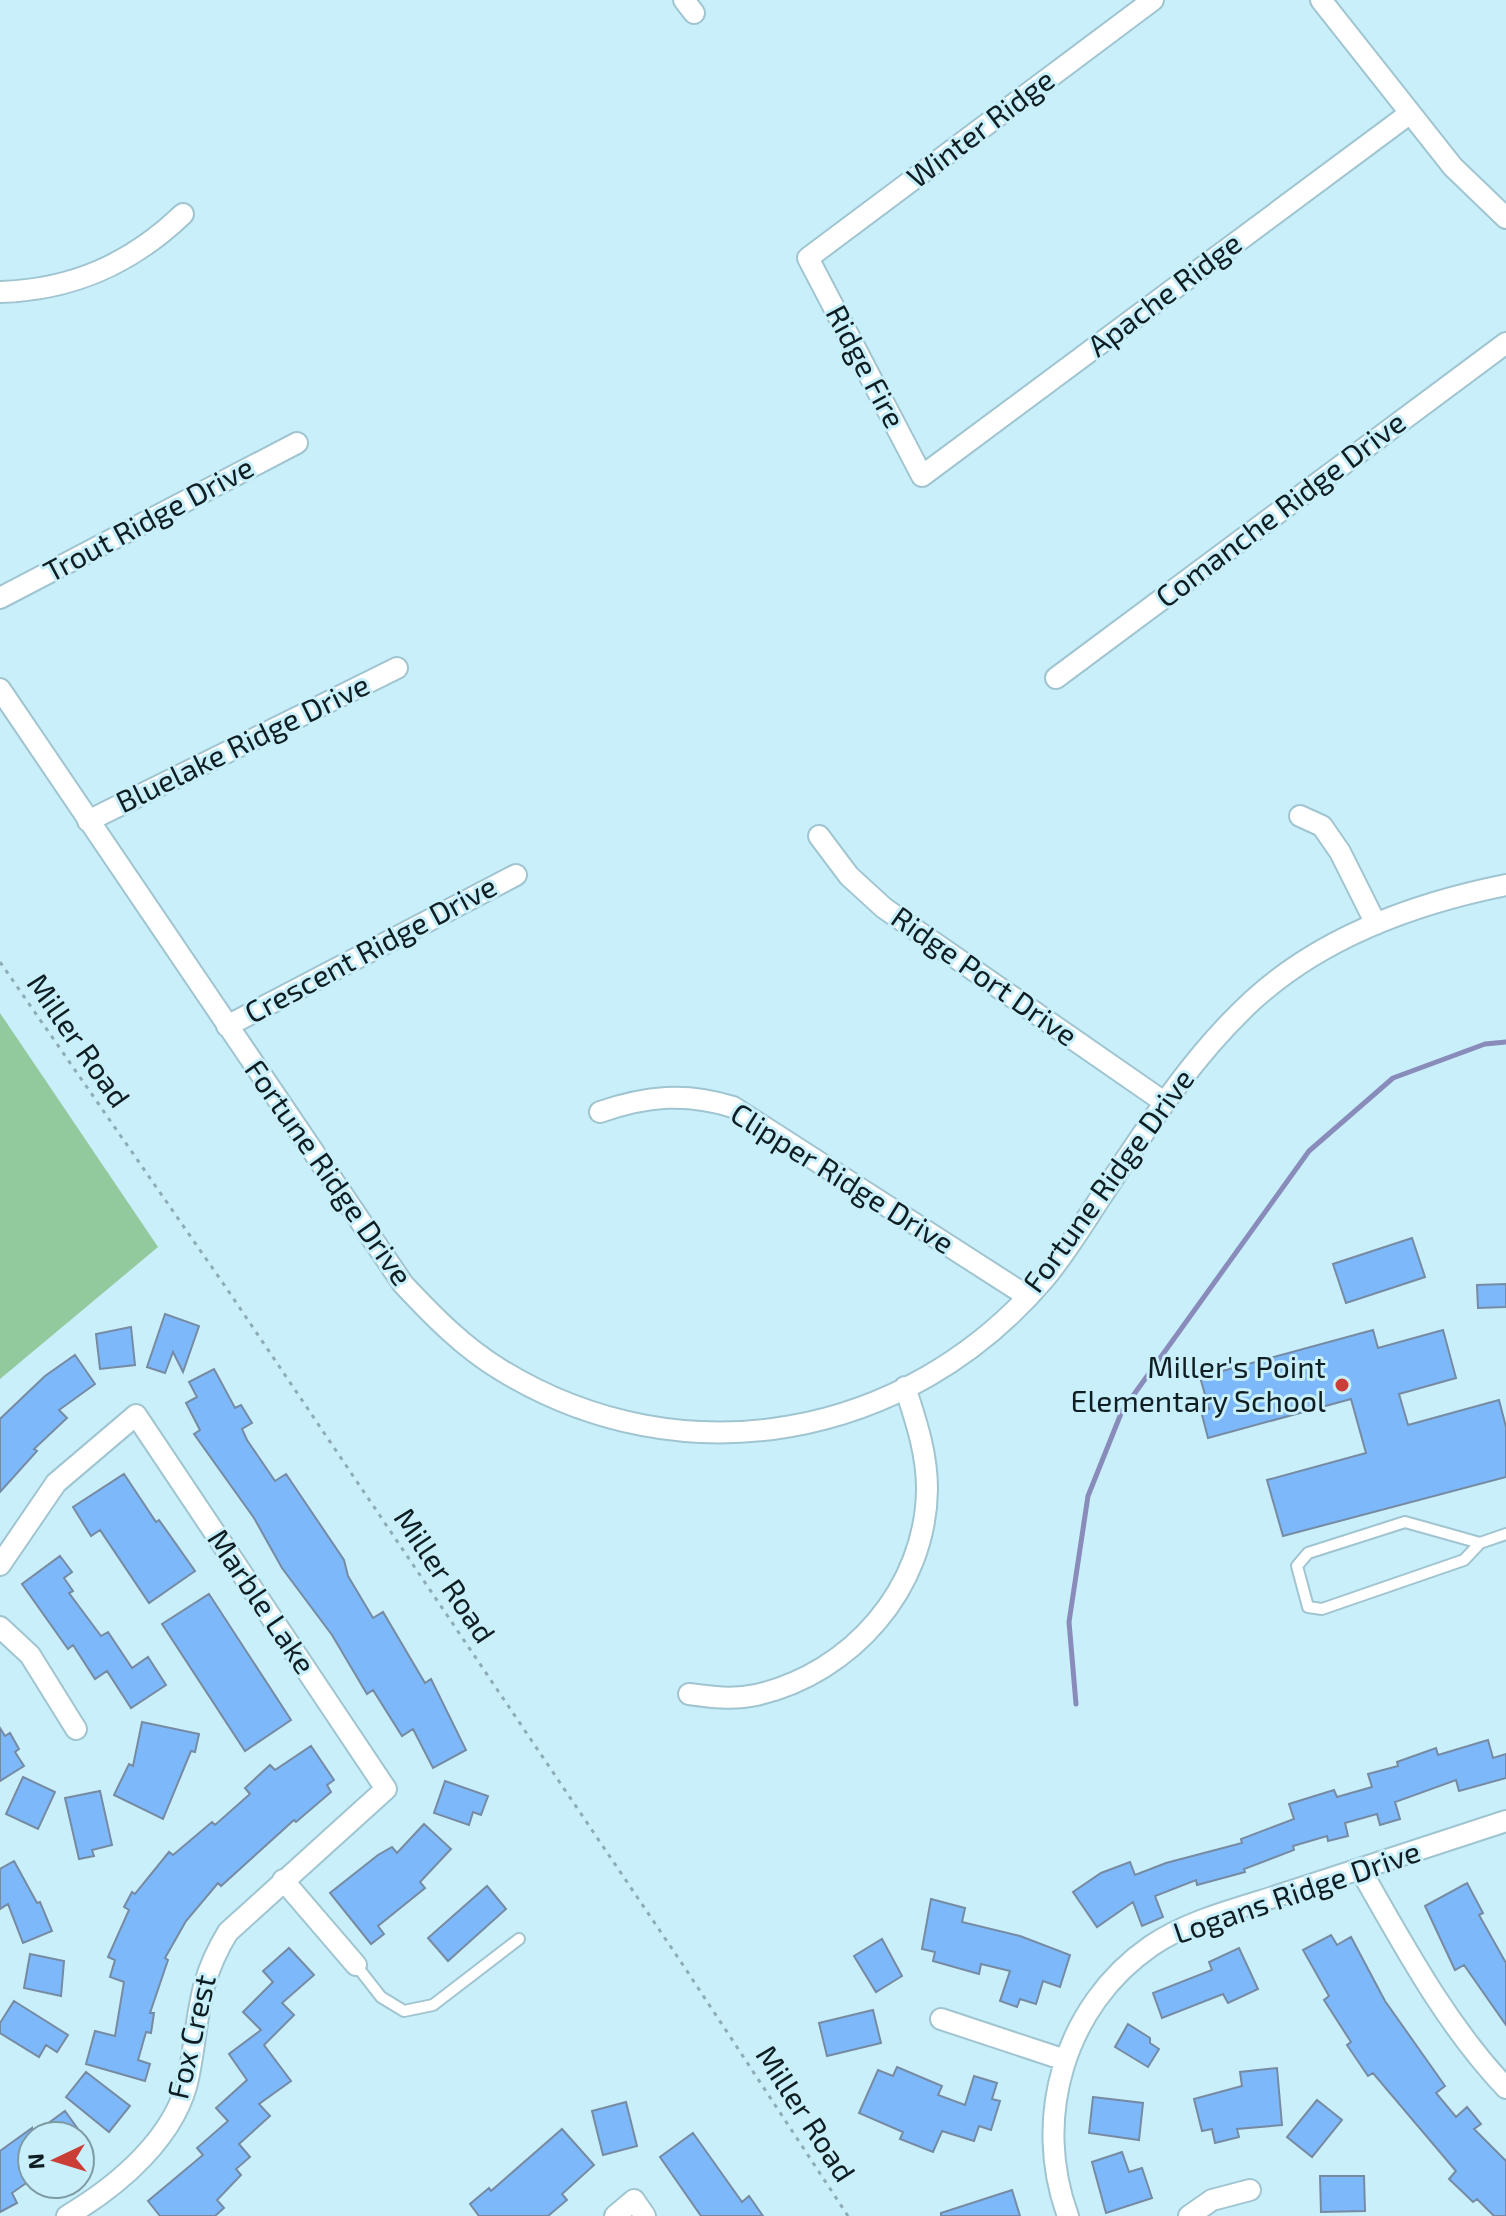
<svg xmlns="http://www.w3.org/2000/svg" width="1506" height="2216" font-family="'Exo 2',sans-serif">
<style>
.green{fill:#92c99d}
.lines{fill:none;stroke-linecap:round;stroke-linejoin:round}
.stream{stroke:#898cba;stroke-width:5}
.building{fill:#7db9fa;stroke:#768ba3;stroke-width:2}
.lane-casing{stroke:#a0c5d1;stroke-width:14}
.street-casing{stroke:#a0c5d1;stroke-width:24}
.path{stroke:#8dacb5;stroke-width:3;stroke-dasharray:4 6;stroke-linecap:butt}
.lane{stroke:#fff;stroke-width:10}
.street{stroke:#fff;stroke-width:20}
.poi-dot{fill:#cb3d37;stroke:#c8effa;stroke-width:3}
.labels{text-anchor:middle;stroke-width:6;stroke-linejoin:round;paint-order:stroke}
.street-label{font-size:30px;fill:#0f1e22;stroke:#c8effa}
.poi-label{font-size:30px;fill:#0f1e22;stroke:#c8effa;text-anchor:end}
</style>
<rect width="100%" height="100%" fill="#c8effa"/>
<path class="green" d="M0,1013L158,1247L0,1379Z"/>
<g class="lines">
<path class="stream" d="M1076,1704L1069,1622L1088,1496L1122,1411L1309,1151L1393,1078L1485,1044L1506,1042"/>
</g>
<path class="building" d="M1412,1238L1425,1277L1346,1303L1333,1264Z
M1506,1284V1307L1478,1308L1477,1285Z
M165,1314L199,1326L183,1372L173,1352L165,1373L147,1367Z
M131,1327L135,1365L100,1369L96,1334Z
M1373,1330L1378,1348L1443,1330L1456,1378L1399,1394L1408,1425L1499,1400L1506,1427V1477L1283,1536L1267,1480L1366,1453L1351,1399L1208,1438L1201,1411L1209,1409L1200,1377Z
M75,1355L95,1384L59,1410L67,1418L34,1449L37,1451L0,1492V1419L45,1376Z
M214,1369L235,1408L241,1405L252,1423L242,1429L247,1440L275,1481L286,1474L344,1560L348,1576L373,1618L383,1612L425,1683L431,1679L466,1750L433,1768L413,1729L402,1736L373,1690L367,1694L332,1635L282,1568L254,1518L194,1434L200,1430L186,1403L197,1397L189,1382Z
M124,1474L156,1522L159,1520L195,1571L149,1603L100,1530L91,1536L73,1507Z
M60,1556L72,1572L64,1578L73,1591L69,1593L101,1636L108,1632L132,1668L148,1657L166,1685L131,1708L107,1671L95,1679L73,1645L68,1649L22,1584Z
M209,1594L291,1720L245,1751L162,1624Z
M142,1722L199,1734L195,1752L191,1751L163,1819L114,1795L129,1764L133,1766Z
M0,1728L5,1736L10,1733L19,1749L15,1752L24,1766L0,1781Z
M1488,1740L1493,1758L1506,1754V1778L1459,1791L1456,1780L1395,1802L1400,1819L1380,1825L1377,1814L1345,1823L1348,1836L1328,1841L1327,1836L1293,1846L1294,1850L1244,1869L1245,1872L1197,1885L1196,1880L1155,1896L1163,1917L1142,1926L1133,1902L1097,1927L1073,1892L1101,1873L1130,1862L1135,1875L1166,1863L1242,1843L1241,1839L1294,1819L1289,1804L1334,1790L1337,1797L1372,1787L1368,1774L1398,1766L1397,1762L1436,1748L1438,1755Z
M311,1746L334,1780L327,1785L331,1792L296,1822L294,1820L221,1886L218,1883L186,1921L165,1958L168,1960L150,2013H154L151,2033L146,2032L138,2060L150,2064L145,2081L86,2064L95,2031L115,2036L124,1982L110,1977L115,1960L108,1957L129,1910L124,1907L132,1892L135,1894L169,1852L173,1855L212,1822L215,1825L250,1794L245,1788L270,1765L275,1770Z
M23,1777L55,1792L38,1829L6,1814Z
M445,1781L488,1796L481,1815L473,1812L469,1825L434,1813Z
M100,1791L112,1845L92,1850L94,1856L79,1859L65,1798Z
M424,1824L451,1849L420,1882L425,1888L378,1926L384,1934L371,1944L330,1893L378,1855L392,1847L397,1853Z
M14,1861L37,1903L40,1902L52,1931L23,1943L8,1904L0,1909V1869Z
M1467,1883L1483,1913L1479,1915L1506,1963V2025L1464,1965L1455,1970L1425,1906Z
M487,1886L506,1909L448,1961L428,1938Z
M931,1899L965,1908L962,1922L1020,1936L1070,1955L1060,1987L1043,1981L1036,2004L1020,1999L1017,2007L1000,2001L1010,1971L981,1964L979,1974L933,1961L935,1952L922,1949Z
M1331,1935L1337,1945L1351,1937L1385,2001L1445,2086L1436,2093L1456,2117L1467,2107L1481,2124L1474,2129L1506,2161V2216H1494L1477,2199L1473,2202L1449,2179L1456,2171L1373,2073L1368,2076L1347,2045L1351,2042L1324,2000L1329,1996L1303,1950Z
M882,1939L902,1976L876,1992L854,1956Z
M289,1948L314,1975L282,2003L294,2015L264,2045L291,2081L259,2104L270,2116L239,2144L250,2157L236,2169L241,2175L217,2200L224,2208L215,2216H160L148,2201L203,2155L197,2148L228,2121L216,2108L247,2080L229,2054L261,2030L243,2012L273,1982L263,1971Z
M1239,1948L1258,1989L1228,2003L1223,1994L1162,2018L1153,1993L1212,1970L1209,1962Z
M30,1954L64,1961L61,1996L24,1988Z
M14,2001L68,2035L57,2052L46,2045L39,2057L0,2033V2023Z
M873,2010L881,2043L827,2056L819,2023Z
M1128,2024L1150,2038V2043L1159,2049L1148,2067L1115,2047Z
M897,2067L942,2086L938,2095L965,2105L974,2076L997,2083L992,2099L1000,2101L991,2130L979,2126L974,2141L942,2131L933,2152L900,2139L903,2132L859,2113L878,2070L893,2076Z
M1277,2068L1282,2125L1237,2129L1239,2137L1215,2143L1212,2129L1202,2131L1194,2099L1242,2086L1240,2072Z
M86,2072L130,2106L109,2132L66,2097Z
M1093,2097L1143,2103L1139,2140L1089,2133Z
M1317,2100L1342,2120L1312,2157L1287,2137Z
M626,2102L637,2146L603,2155L592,2111Z
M65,2111L83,2136H32V2179L12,2193L17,2203L0,2212V2151L32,2128V2135Z
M562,2129L594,2165L562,2194L567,2200L548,2216H479L470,2204L489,2188L491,2191Z
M693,2133L742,2202L749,2196L763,2216H701L660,2157Z
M1122,2152L1129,2172L1142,2168L1152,2198L1106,2213L1092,2162Z
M1320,2176H1364L1365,2211L1321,2212Z
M1012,2190L1020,2216H941V2213Z"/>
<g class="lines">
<defs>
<path id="lane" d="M1480,1543L1405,1522L1308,1553L1297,1566L1308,1607L1322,1609L1464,1560L1480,1543L1506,1534
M356,1965L381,1997L404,2011L433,2005L519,1939"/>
<path id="street" d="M684,0L694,13
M1153,0L808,258L922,476L1409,114
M1321,0L1453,167L1506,218
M0,292C72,290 131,264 183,214
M0,598L297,443
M1056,678L1506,343
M0,689L403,1284C433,1316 463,1347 501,1370C682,1481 908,1440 1045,1278C1065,1254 1082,1226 1099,1200C1146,1129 1190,1058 1253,1000C1322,937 1416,903 1506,885
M1300,816L1322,826L1340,852L1376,924
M88,821L397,668
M819,836L849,876L884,908L1164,1102
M227,1026L516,875
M600,1112C646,1096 686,1092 733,1107L1027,1296
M0,1565L56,1483L136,1415L386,1789L228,1932C196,1984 200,2017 189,2074C178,2136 118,2186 67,2216
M0,1627L30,1655L76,1729
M689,1694C711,1697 733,1700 756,1695C852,1673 926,1588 927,1489C927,1453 916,1421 905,1387
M1360,1869C1403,1944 1446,2025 1506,2088
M283,1880L356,1965
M941,2019L1065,2060
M615,2216L634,2200L645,2216
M1068,2216C1032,2119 1064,2006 1151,1946C1191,1919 1241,1908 1286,1893C1359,1869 1433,1845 1506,1821
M1189,2216L1212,2200L1250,2190"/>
</defs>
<use href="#lane" class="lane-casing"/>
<use href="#street" class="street-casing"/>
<path class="path" d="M0,962L227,1289L683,1965L848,2216"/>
<use href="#lane" class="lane"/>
<use href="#street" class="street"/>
</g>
<circle class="poi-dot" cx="1342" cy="1385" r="8"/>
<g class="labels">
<g class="street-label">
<text transform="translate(981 129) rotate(-37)" y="10">Winter Ridge</text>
<text transform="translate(1165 295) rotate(-37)" y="10">Apache Ridge</text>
<text transform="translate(865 367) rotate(62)" y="10">Ridge Fire</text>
<text transform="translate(1281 510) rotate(-37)" y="10">Comanche Ridge Drive</text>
<text transform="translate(149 520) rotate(-28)" y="10">Trout Ridge Drive</text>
<text transform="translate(243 744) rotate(-26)" y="10">Bluelake Ridge Drive</text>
<text transform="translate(371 950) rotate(-28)" y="10">Crescent Ridge Drive</text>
<text transform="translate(984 977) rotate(35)" y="10">Ridge Port Drive</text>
<text transform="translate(78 1041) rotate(55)" y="10">Miller Road</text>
<text transform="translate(328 1173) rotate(55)" y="10">Fortune Ridge Drive</text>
<text transform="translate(842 1179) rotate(32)" y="10">Clipper Ridge Drive</text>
<text transform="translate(1109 1181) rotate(-54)" y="10">Fortune Ridge Drive</text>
<text transform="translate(444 1576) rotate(56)" y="10">Miller Road</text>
<text transform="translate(261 1602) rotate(56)" y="10">Marble Lake</text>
<text transform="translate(1297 1893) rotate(-19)" y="10">Logans Ridge Drive</text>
<text transform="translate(192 2037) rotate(-77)" y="10">Fox Crest</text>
<text transform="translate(805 2114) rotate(57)" y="10">Miller Road</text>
</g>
<g class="poi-label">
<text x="1326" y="1378">Miller's Point<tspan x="1326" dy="34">Elementary School</tspan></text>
</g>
</g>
<g transform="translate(56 2160) rotate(266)"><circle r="38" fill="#c8effa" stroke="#7e9ba4" stroke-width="2"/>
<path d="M0-6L14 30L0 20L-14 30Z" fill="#cb3d37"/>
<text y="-12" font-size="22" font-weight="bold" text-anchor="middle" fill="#0f1e22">N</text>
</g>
</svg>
